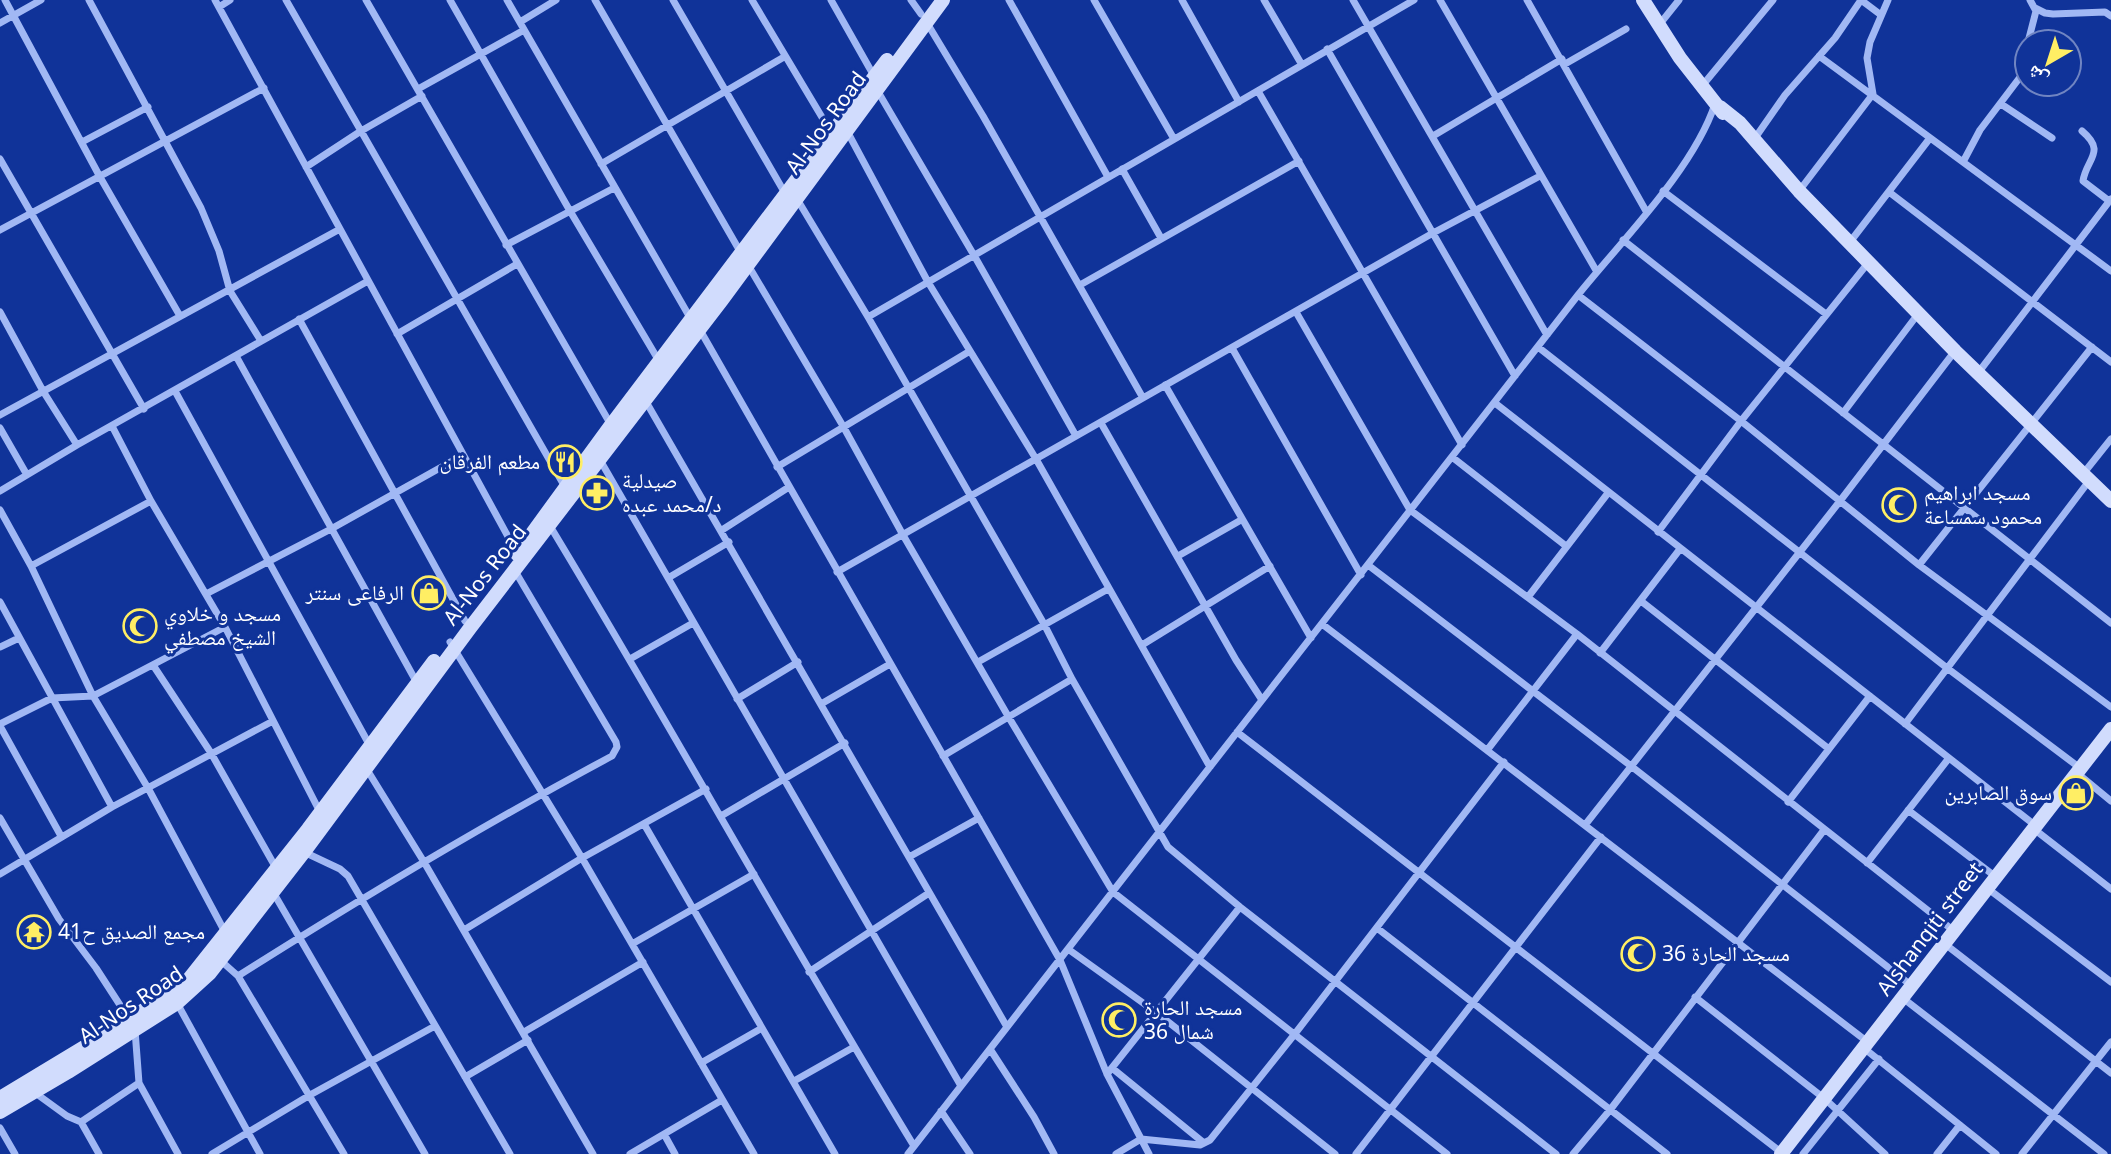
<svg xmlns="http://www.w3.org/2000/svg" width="2111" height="1154" font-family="'Noto Sans','Noto Naskh Arabic',sans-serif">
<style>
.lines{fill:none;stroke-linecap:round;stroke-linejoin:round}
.street{stroke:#a1b8f4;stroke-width:7}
.secondary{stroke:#d1dcfd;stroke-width:14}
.labels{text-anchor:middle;stroke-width:6;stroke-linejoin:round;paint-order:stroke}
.street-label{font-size:21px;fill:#fff;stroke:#103399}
.poi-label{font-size:21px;fill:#fff;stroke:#103399;text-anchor:start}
</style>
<rect width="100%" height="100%" fill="#103399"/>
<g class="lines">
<path class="street" d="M5,0L100,177L180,316
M89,0L201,208L219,251L230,291L261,341
M215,0L517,553
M286,0L565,487
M366,0L611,425
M450,0L570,211L659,361
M507,0L692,321
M595,0L741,253
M673,0L786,195
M752,0L832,134
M831,0L874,76
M911,0L921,14
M1009,0L1108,177
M1094,0L1174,139
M1182,0L1239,102
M1264,0L1302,65
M1353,0L1547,335
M1440,0L1597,272
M1527,0L1646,211
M1861,0L1881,15
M219,7L230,0
M2035,8L2045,13L2053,14L2105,12L2111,16
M520,22L556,0
M0,23L41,0
M927,23L983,116L1143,398
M1659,25L1679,0
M2028,42L2036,11L2030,0
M1327,49L1515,376
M1819,56L2111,271
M1565,64L1626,29
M1702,86L1773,0
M418,89L524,30
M877,90L975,257L1076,436
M1258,91L1462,445
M2001,104L2052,138
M847,131L928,282L1036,459L1210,767
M2082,131C2107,152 2086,159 2083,181L2109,201
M1433,136L1562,59
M1755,138L1785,95L1835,38L1861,0
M82,142L148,107
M0,159L144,409
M1963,162L1980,130L2027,68
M601,164L784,57
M306,167L361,131L422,96
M1122,169L1161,238
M1663,191L1826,314
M1799,191L1873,94L1867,58L1870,42L1888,0
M1889,192L2111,362
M797,199L868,317L1044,624L1072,679L1168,847L1240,907L1556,1154
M0,230L264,88
M1623,240L2111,623
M1850,242L1930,138
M506,245L614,188
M748,265L843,426L903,535L1008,716L1113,892L1447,1154
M1080,285L1299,161
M1578,295L1741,421L1919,565L2111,707
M0,312L43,391L77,445
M1296,312L1410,510L1577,634L1954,931
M868,317L1414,0
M299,319L465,621
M700,330L1060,960L1107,1074L1149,1154
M397,334L517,264
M1538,347L1947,668L2080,768
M1232,348L1361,575
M236,356L417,683
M1978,373L2111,199
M1165,385L1311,638
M175,391L370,746
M645,400L1007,1027
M1495,403L2036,826
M1843,413L1918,314
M0,415L340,229
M1101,423L1236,660L1262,700
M112,426L151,501L225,627L320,812
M0,428L27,475
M1452,457L1566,546
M600,460L961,1086
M777,467L970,351
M2083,474L2111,439
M0,491L77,445L368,281
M0,510L31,566L93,696L148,788L226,934
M550,526C674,731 789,941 914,1146
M722,530L789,487
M1658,532L1741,421L1868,263
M1178,556L1241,520
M1368,565L1631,766L1912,986
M1919,565L2092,347
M31,566L151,501
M837,572L1433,233L1540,176
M668,578L729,542
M206,594L331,529L463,455
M1528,597L1608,493
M1641,601L1829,749
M0,602L112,807
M1322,624L1869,1043
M450,642L582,858L754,1154
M1142,645L1270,566
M0,647L19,638
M1600,653L1680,549
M630,659L693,623
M978,662L1108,589
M153,665L211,753L276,868
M737,699L798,662
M821,704L890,664
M0,724L52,698L93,696L225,627
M1905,724L2089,481
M0,726L61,836
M1237,732L1782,1153
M1488,749L1577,634
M943,756L1072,679
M366,768L424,862L593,1154
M2077,773L2111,801
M1788,802L1870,696
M1908,810L1996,877
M721,816L845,743
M0,818L59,919L96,968L129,1019
M644,824L835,1154
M1585,825L1840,501L1955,351
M2034,829L2111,889
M304,852L340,869L348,876L510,1154
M909,857L979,818
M1867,863L1949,758
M0,874L112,807L273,721
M1987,888L2111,982
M273,892L425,1154
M1377,928L1667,1154
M464,930L582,858L706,789
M632,944L754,874
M1945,944L2111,1073
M1068,949L1157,1013L1335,1154
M220,960L238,976L344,1154
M809,972L929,893
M238,976C360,899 485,824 612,756L617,747L616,742L515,571
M1695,997L1825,1099L1885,1154
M1904,999L2104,1154
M177,1003L260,1154
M524,1032L643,962
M990,1049L1034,1117L1054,1154
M1865,1049L1996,1154
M701,1063L762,1028
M1112,1068L1204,1143
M1107,1074L1240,907
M465,1077L528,1040
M794,1081L854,1047
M139,1083L178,1154
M34,1092L67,1116L81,1122L99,1154
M941,1111L970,1154
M81,1122L139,1083L135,1030
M0,1128L15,1154
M664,1134L675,1154
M212,1154L310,1095L435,1026
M630,1154L722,1100
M908,1154L1578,295C1622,240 1693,170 1715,104
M1116,1154L1141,1139L1200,1145L1210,1140L1294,1035L1504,762
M1356,1154L1601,837
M1573,1154L1610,1110L1824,830
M1803,1154L1879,1059
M1937,1154L1960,1125
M2022,1154L2111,1042"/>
<path class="secondary" d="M1643,0L1680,58L1723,113
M1720,107L1740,123L1799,191L1955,351L2111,501
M517,554L611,425L887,60
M0,1098L129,1020L188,980L308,829L434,661
M0,1112L68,1072L177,1003L210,973L304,852L470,628L722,300L943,0
M1781,1154L2111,729"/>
</g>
<defs>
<symbol id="restaurant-ring" viewBox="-11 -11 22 22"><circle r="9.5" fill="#103399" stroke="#ffee64" stroke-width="1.5"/><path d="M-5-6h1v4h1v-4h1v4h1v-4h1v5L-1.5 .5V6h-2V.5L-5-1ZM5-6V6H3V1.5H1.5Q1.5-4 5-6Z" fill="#ffee64"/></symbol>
<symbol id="pharmacy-ring" viewBox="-11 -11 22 22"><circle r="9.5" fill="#103399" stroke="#ffee64" stroke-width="1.5"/><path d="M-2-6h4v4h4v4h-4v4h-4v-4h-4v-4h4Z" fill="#ffee64"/></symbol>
<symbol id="mosque-ring" viewBox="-11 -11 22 22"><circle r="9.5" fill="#103399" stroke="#ffee64" stroke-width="1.5"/><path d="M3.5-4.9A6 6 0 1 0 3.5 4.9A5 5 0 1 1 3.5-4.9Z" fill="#ffee64"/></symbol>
<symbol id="shop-ring" viewBox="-11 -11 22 22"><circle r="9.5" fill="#103399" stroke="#ffee64" stroke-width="1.5"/><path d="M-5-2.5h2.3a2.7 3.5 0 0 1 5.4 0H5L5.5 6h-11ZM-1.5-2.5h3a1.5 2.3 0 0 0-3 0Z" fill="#ffee64"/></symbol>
<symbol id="temple-ring" viewBox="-11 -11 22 22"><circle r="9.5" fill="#103399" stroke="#ffee64" stroke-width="1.5"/><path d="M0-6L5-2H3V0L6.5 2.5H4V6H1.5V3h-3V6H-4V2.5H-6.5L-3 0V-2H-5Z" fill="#ffee64"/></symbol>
</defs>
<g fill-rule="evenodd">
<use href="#restaurant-ring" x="546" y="443" width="38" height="38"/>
<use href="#pharmacy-ring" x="578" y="474" width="38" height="38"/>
<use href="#mosque-ring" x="1880" y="486" width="38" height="38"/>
<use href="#shop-ring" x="410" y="574" width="38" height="38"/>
<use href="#mosque-ring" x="121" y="607" width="38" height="38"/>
<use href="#shop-ring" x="2057" y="774" width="38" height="38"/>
<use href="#temple-ring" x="15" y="913" width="38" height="38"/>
<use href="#mosque-ring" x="1619" y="935" width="38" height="38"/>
<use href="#mosque-ring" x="1100" y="1001" width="38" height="38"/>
</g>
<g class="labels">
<g class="street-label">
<text transform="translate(826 123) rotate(-54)" y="7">Al-Nos Road</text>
<text transform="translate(485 575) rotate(-52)" y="7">Al-Nos Road</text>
<text transform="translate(1930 929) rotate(-53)" y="7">Alshanqiti street</text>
<text transform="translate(131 1005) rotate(-34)" y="7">Al-Nos Road</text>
</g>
<g class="poi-label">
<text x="540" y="469" text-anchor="end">مطعم الفرقان</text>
<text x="622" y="488">صيدلية<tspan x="622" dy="24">د/محمد عبده</tspan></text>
<text x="1924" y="500">مسجد ابراهيم<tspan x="1924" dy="24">محمود سمساعة</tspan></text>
<text x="404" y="600" text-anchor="end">الرفاعى سنتر</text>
<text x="164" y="621">مسجد و خلاوي<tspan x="164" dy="24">الشيخ مصطفي</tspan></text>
<text x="2052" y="800" text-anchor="end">سوق الصابرين</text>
<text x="58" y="939">مجمع الصديق ح41</text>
<text x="1662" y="961">مسجد الحارة 36</text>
<text x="1144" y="1015">مسجد الحارة<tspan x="1144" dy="24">36 شمال</tspan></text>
</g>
</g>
<g transform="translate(2048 63) rotate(219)"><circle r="33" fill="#103399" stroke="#7085c2" stroke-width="2"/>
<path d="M0-5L12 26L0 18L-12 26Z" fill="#ffee64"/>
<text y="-10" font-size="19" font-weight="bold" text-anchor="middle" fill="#ffffff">ش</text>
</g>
</svg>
